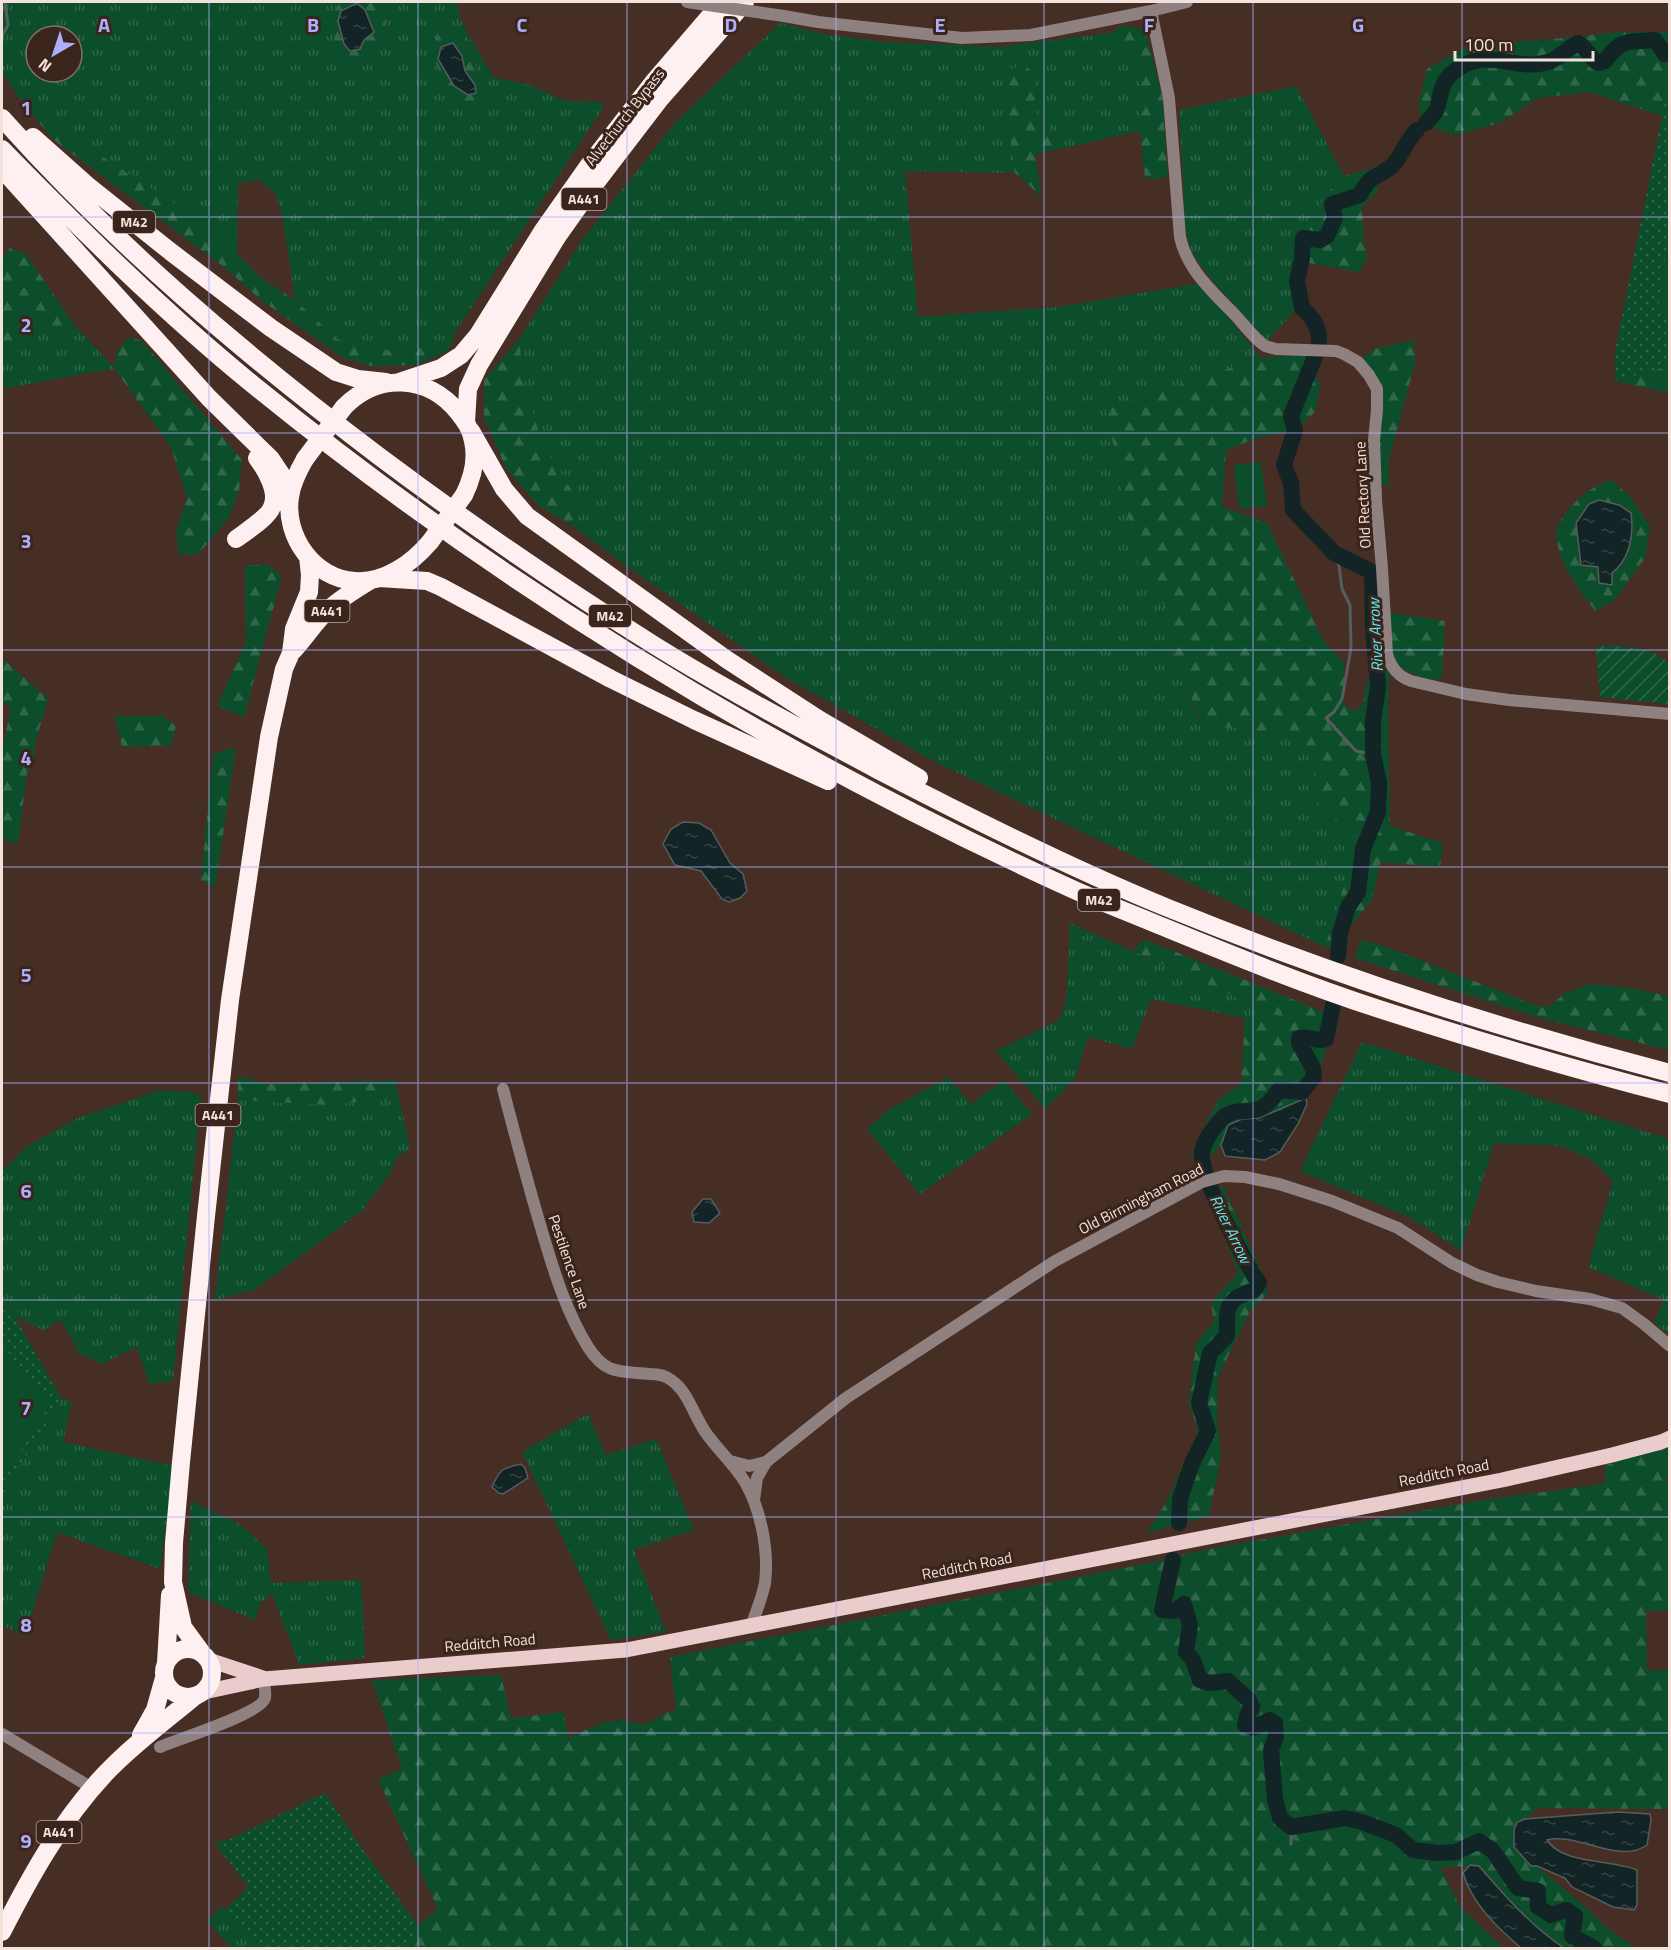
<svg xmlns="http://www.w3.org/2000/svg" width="1671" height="1950" font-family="'Titillium Web',sans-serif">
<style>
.grass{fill:url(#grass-tufts);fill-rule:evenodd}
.forest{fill:url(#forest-firs);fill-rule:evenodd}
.park{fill:url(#park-dots)}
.garden{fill:url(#garden-furrows)}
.pitch{fill:#0c4e2b}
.water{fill:url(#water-ripples);stroke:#565d5c;stroke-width:1.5}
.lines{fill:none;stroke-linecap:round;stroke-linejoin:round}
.stream{stroke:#565d5c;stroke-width:3}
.river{stroke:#122425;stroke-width:16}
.minor{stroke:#8f8180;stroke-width:12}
.major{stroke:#eacccc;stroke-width:15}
.highway{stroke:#fef0f0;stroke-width:18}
.minor-bridge{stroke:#8f8180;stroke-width:12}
.highway-bridge{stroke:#fef0f0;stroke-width:18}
.grid{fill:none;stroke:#adaffb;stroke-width:1.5;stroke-opacity:0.55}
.labels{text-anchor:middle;stroke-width:6;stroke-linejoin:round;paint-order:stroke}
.shield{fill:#3b241b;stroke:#bca9a2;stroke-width:1.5}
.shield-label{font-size:14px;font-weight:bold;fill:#f3e2dc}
.street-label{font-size:15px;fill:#f3e2dc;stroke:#3b241b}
.water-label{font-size:16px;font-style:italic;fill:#5ce9ef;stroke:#3b241b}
.grid-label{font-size:20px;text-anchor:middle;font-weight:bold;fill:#adaffb;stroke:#3b241b;stroke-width:6;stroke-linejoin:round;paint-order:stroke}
</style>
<defs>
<pattern id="grass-tufts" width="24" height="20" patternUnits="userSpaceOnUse" patternTransform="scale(1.5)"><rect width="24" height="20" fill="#0c4e2b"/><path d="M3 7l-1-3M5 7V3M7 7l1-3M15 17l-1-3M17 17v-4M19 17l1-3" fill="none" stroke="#306749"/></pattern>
<pattern id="forest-firs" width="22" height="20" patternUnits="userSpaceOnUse" patternTransform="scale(1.5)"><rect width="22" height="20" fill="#0c4e2b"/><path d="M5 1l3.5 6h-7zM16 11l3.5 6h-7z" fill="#306749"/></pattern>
<pattern id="park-dots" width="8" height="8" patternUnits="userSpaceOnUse" patternTransform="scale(1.5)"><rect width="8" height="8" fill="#0c4e2b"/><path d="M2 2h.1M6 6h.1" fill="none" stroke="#306749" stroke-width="1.8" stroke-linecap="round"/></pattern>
<pattern id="garden-furrows" width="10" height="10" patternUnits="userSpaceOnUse" patternTransform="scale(1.5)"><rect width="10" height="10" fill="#0c4e2b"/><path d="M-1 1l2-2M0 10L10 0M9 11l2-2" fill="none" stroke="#306749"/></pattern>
<pattern id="water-ripples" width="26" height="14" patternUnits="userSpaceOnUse" patternTransform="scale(1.5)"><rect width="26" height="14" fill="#122425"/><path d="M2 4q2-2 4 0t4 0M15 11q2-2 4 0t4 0" fill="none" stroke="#354444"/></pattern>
</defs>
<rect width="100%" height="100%" fill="#462e25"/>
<path class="grass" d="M2,2H340L334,10L386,27L381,2H457L461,21L493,77L530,85L565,101L602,102L603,108L458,328L439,343L412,351L384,350L337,339L295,300L283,219L275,193L260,180L238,183L237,254L190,214L25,106L2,72ZM465,30L485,99L470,109L446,86L433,57ZM36,36H72V72H36Z
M780,23L823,34L885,42L997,47L1110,33L1129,52L1141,90L1140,131L1055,150L1052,132L1035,111L1034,76L1001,72L1015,173L905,171L918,317L1058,307L1201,283L1261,358L1106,409L1139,569L1167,610L1170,645L1202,727L1239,728L1302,737L1313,760L1317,802L1360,835L1352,848L1351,865L1325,947L935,762L785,677L622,563L573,526L572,491L543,444L524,386L519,339L583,239L676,122Z
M1296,86L1344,176L1328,192L1310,220L1309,263L1302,271L1299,306L1267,341L1209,277L1193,254L1186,233L1179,110Z
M29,309L48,325L69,336L75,326L116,369L99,371L2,389V363L8,359L17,331L18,311Z
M1070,923L1285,1019L1274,1024L1151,999L1132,1049L1088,1037L1075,1079L1045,1109L996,1051L1059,1020L1066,1002Z
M1362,1042L1669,1139V1334L1654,1323L1664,1300L1588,1267L1613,1181L1593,1161L1561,1146L1494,1143L1461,1251L1413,1219L1300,1171Z
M948,1077L971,1104L1004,1080L1032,1114L920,1194L867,1129L887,1111Z
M157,1091H186L201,1095L173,1381L149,1384L137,1347L101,1364L79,1353L61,1320L42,1331L40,1328L15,1317L2,1295V1172L26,1147L78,1118Z
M399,1097L410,1148L397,1157L390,1174L362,1211L254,1290L215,1300L238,1100L329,1105Z
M62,1399L72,1402L63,1442L174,1466L160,1569L57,1532L25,1636L2,1625V1495Z
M588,1414L606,1455L656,1439L694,1530L634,1550L666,1632L611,1640L522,1452Z
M191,1501L239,1524L267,1548L271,1583L361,1580L365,1658L299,1665L272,1594L260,1603L255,1620L188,1592Z
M222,1906L261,1948H232L207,1921Z"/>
<path class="forest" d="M340,2H381C387,31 389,35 368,58L342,55C332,35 326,21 340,2ZM338,21L374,32L364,40L360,49L344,44Z
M452,25L464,29L485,99L470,109L446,86L433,57L437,33Z
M1124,25L1145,30L1165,106L1164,125L1168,176L1158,179L1145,178L1140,131L1141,90L1129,52L1110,33Z
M1619,32H1669V96L1666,98L1662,116L1590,92L1538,98L1499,123L1456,135L1427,126L1418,107L1427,69L1470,45L1544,40Z
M1025,64L1034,76L1035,111L1052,132L1055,150L1035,154L1041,196L1015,173L1001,72Z
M25,106L190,214L237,254L262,279L295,300L337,339L384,350L412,351L440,342L458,328L448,351L417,365L371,366L342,357L261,300L224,267L55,141Z
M1384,165L1376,193L1362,206L1364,243L1367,258L1359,272L1309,263L1310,220L1328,192L1344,176Z
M10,248L26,254L75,326L69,337L48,325L29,309L18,311C17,328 18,354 2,363V258Z
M129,337L142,341L242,460L239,490L228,520L197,555L179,554L176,532L187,498L171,447L114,368L117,352Z
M519,339L524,386L543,444L572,491L573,526L539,506L506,468L484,418V380Z
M1414,340L1415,363L1389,459L1388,486L1378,482L1380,397L1360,361L1374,349Z
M1306,354L1320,384L1315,412L1295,430L1257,438L1226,450L1222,507L1267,523L1323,640L1344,663V705L1354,711L1363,704L1366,685L1379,661L1390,671L1388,701L1390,826L1443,843L1440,867L1381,862L1372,899L1357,919L1349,928L1342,951L1325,947L1350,865L1352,848L1359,836L1354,835L1317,802L1313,760L1302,737L1239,728L1203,727L1170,645L1167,610L1139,569L1106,409L1261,358Z
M1669,366V393L1615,381Z
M1611,480L1631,497L1650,527L1645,558L1615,600L1596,611C1580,592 1552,555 1557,528C1558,523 1564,517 1567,512C1579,496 1593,486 1611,480ZM1576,523L1634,531L1622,566L1599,583L1598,567L1581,564Z
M267,564L282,576L244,717L217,706L246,642L245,566Z
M1390,613L1445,621L1442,677L1435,681C1385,667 1392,659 1390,613Z
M2,658L48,699L35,743L34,761L27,773L18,843L2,840V749L11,709L2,701Z
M115,716H163L176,726L171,745L122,747Z
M236,747L215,889L201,880L213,754Z
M1144,939L1331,1015L1325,1055L1306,1098L1237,1127L1214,1153L1198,1167L1192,1157L1208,1119L1219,1099L1241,1084L1245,1018L1274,1024L1285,1019L1133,951Z
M1360,941L1376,943L1541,1007L1551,1005L1565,993L1589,984L1630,988L1669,996V1050L1543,1019L1355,958Z
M238,1076L267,1084L395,1080L399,1097L329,1105L238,1100Z
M1223,1186L1263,1275L1268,1294L1251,1309L1218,1377L1217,1420L1221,1456L1209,1516L1147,1533L1167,1501L1198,1431L1189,1403L1196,1343L1214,1322L1211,1303L1238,1273L1207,1192Z
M1669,1445V1476L1666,1477L1670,1496L1669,1610L1646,1611L1647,1670H1669V1809L1538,1808L1525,1819L1517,1822L1514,1830V1847L1583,1905L1608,1929L1633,1946L1631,1948H1564L1534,1925L1509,1901L1479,1866L1440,1867L1461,1908L1504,1948H407L418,1925L438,1909L378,1779L402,1769L372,1680L501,1675L511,1718L564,1712L568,1738C585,1731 603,1720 622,1720C629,1720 635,1724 641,1724C654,1724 663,1711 676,1710L670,1657L1155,1562L1198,1551L1489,1499L1604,1484L1606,1465Z"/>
<path class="park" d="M1669,96V366L1615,381V352L1662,116L1666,98Z
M2,1295L62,1399L2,1495Z
M325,1793L366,1854L418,1925L407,1948H261L225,1909L249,1887L214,1843L228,1840Z"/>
<path class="garden" d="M1613,645L1651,651L1669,663V704L1600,697L1596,647Z"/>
<path class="pitch" d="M1669,232V311L1658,309Z
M1261,462L1267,506L1239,509L1234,465Z
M2,1345L43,1394L50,1405L2,1479Z"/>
<path class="water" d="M357,3L365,10L374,32L364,40L360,49L350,51L344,44L338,21L341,11Z
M453,43L462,56L465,71L475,85L476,93L468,95L454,86L438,59L441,47Z
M1599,500L1619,505L1631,513C1634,535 1630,559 1612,573V585L1599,583L1598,567L1581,565L1576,523L1589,504Z
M683,822L699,823L711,830L730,863L743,874L747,891L740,898L729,902L722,899L701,871L675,865L663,844L671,829Z
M1306,1098L1307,1104L1298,1124L1280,1152L1265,1160L1225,1156L1221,1145L1228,1125L1242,1119L1259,1118Z
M703,1199H711L720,1213L709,1223L694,1222L692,1212Z
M521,1464L525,1468L528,1478L503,1494L499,1493L492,1487C500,1469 502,1468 521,1464Z
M1617,1812L1650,1814L1651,1820L1647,1845C1620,1865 1576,1832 1547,1840C1563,1865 1612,1859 1637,1870V1905L1634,1910L1613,1907L1572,1887L1565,1878L1537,1866H1531L1514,1847V1830L1517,1822L1525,1819Z
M1470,1865L1479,1866C1505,1896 1531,1926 1564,1948H1521C1498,1928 1472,1904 1463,1873Z"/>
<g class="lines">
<path class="stream" d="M2,36L8,25L5,2
M1334,553L1339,566L1342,589L1350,605L1351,648L1342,699L1334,712L1326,718L1356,751L1373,754
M1291,1844V1827"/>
<path class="river" d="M1426,123C1430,119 1435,114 1437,109C1440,98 1441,83 1450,75C1487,41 1514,75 1551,61C1560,57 1568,48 1578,43C1587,48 1589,57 1598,63L1605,61C1622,37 1628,43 1655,40L1665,54L1670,53
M1318,348C1322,331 1314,318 1302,308L1297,281L1302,258L1303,238L1320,240L1327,236L1335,218L1332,204L1360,195C1372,172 1375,180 1392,166C1401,158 1406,140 1417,130
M1316,354L1291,416L1295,430L1284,465L1291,483L1293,510L1334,553L1372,572L1373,627L1378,687L1373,721V754L1379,783L1378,812L1363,849L1358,892L1348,907L1340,933L1338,956
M1179,1523L1180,1498L1193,1461L1208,1431L1199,1403L1210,1353L1227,1336C1227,1308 1224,1300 1254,1290L1259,1283C1244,1260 1200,1178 1202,1152C1204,1140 1215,1125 1224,1117C1235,1108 1248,1113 1259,1109C1268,1106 1274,1097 1279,1090L1302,1092L1314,1077L1313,1068L1299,1043V1038C1309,1035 1317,1043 1326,1039L1333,1005
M1173,1560L1162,1610L1175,1611L1184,1604L1190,1625L1186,1652L1193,1660L1200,1680L1210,1683L1228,1681L1249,1700L1252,1707L1247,1716L1245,1725L1253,1728L1270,1720L1275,1723L1276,1737L1271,1750L1275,1799L1280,1818L1291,1827L1345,1818L1362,1822L1396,1835L1413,1850L1438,1853L1456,1852L1479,1841L1493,1851L1518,1888L1538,1891V1907L1551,1915L1566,1910L1575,1916L1572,1936L1594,1948"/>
<path class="minor" d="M1151,11L1169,98L1180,237C1187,270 1213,292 1236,316C1245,326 1254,338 1265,346L1276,349L1336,351L1344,354L1358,362L1369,375L1377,389V410L1374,440L1376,500L1382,568L1387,654C1391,668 1398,676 1411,681L1466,694L1509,700L1670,714
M784,16L818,22L962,38L1031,35L1151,11L1187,2
M503,1089C516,1139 529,1188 544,1238C555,1275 567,1313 588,1347C606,1375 619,1371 650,1374C657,1374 665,1375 671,1380C688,1391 694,1416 706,1433C718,1450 734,1464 745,1482C761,1510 769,1551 765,1583C762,1598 756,1613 751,1626
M730,1461L749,1466L766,1462
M754,1500L757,1478L766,1462L846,1398L1055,1261L1202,1182L1224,1176L1245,1177L1279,1184L1332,1201L1398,1228L1452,1263L1477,1275L1498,1282L1536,1291L1590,1299L1622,1308L1644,1324L1670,1346
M2,1734L92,1788
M160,1747C178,1739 261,1714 265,1698C266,1692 264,1684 264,1679"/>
<path class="major" d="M209,1660L263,1678
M204,1692L264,1679L626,1650L1502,1480L1612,1455L1661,1442L1670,1438"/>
<path class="highway" d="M2,118C114,244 245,355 380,457C468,523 560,586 654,645C726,690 802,729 876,769C972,819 1068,867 1168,908C1330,974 1500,1029 1670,1073
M33,137L87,185L171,252L271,328L336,372L358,379L386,382
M2,149C81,230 163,311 251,383C500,586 778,755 1070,888C1100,902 1131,913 1161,926C1232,955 1305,985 1379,1009C1475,1040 1572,1069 1670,1094
M2,169L209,398L271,459L283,477L290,496
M399,382L441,368L461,355L478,335L542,232L589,165L655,80L722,2
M344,407C378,372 428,375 458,412C465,421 471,429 473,441C477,459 472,479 464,495
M466,422L468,389L479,365L557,237L591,189L660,99L745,2
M471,431L504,489L527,516L726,659L820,720L919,778
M305,459C298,471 292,483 290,497C284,536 314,579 355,581C385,583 412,563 430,542
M236,539C245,532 268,518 272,507C279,492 266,470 257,458
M379,578L427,581L441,587L611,679L694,720L828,781
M291,653C304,640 314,623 328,610C341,598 356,589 371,580
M164 1673a24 24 0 1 1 48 0a24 24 0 1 1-48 0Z
M202,1653L183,1627L173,1582L174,1543L181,1462L206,1216L230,1000L269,737L284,669L291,653L294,629L309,592L310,575L308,557
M166,1663L170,1595
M141,1735L155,1710L164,1678
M2,1932C30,1877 61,1821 104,1775C131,1746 164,1722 194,1697"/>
<path class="minor-bridge" d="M687,2L784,16"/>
<path class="highway-bridge" d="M305,459L344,407
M430,542L464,495"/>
</g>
<path class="grid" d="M209,2V1948M418,2V1948M627,2V1948M836,2V1948M1044,2V1948M1253,2V1948M1462,2V1948M2,217H1670M2,433H1670M2,650H1670M2,867H1670M2,1083H1670M2,1300H1670M2,1517H1670M2,1733H1670"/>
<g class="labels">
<g class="shield">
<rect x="561.5" y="188" width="45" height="22" rx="4.5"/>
<rect x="113" y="211" width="42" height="22" rx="4.5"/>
<rect x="304.5" y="600" width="45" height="22" rx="4.5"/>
<rect x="589" y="605" width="42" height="22" rx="4.5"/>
<rect x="1078" y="889" width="42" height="22" rx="4.5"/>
<rect x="195.5" y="1104" width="45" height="22" rx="4.5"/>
<rect x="36.5" y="1821" width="45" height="22" rx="4.5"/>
</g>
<g class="shield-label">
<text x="584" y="204">A441</text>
<text x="134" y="227">M42</text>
<text x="327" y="616">A441</text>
<text x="610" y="621">M42</text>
<text x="1099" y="905">M42</text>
<text x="218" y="1120">A441</text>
<text x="59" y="1837">A441</text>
</g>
<g class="street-label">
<text transform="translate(625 117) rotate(-52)" y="5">Alvechurch Bypass</text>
<text transform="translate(1363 495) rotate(-93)" y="5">Old Rectory Lane</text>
<text transform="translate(1141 1199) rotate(-27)" y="5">Old Birmingham Road</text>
<text transform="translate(569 1262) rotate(71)" y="5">Pestilence Lane</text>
<text transform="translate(1444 1473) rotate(-11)" y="5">Redditch Road</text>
<text transform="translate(967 1566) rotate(-11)" y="5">Redditch Road</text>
<text transform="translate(490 1643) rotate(-5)" y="5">Redditch Road</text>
</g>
<g class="water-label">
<text transform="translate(1375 635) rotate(-93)" y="6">River Arrow</text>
<text transform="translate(1231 1229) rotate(64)" y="6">River Arrow</text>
</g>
</g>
<g class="grid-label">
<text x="104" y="32">A</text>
<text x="313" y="32">B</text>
<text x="522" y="32">C</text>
<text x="731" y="32">D</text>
<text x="940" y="32">E</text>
<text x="1149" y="32">F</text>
<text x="1358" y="32">G</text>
<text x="26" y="115">1</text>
<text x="26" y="332">2</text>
<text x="26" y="548">3</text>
<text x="26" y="765">4</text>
<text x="26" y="982">5</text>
<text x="26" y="1198">6</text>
<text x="26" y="1415">7</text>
<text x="26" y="1632">8</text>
<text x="26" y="1848">9</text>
</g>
<rect width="1671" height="1950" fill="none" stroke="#f3e2dc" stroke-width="6"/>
<g transform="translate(54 54) rotate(219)"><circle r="28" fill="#3b241b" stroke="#857068" stroke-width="1.5"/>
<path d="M0-4.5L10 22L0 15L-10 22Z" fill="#adaffb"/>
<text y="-9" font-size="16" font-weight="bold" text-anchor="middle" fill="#f3e2dc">N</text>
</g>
<path d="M1455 51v9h138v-9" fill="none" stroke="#f3e2dc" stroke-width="3"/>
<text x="1464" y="51" font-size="18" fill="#f3e2dc" stroke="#3b241b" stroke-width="4.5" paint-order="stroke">100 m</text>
</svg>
